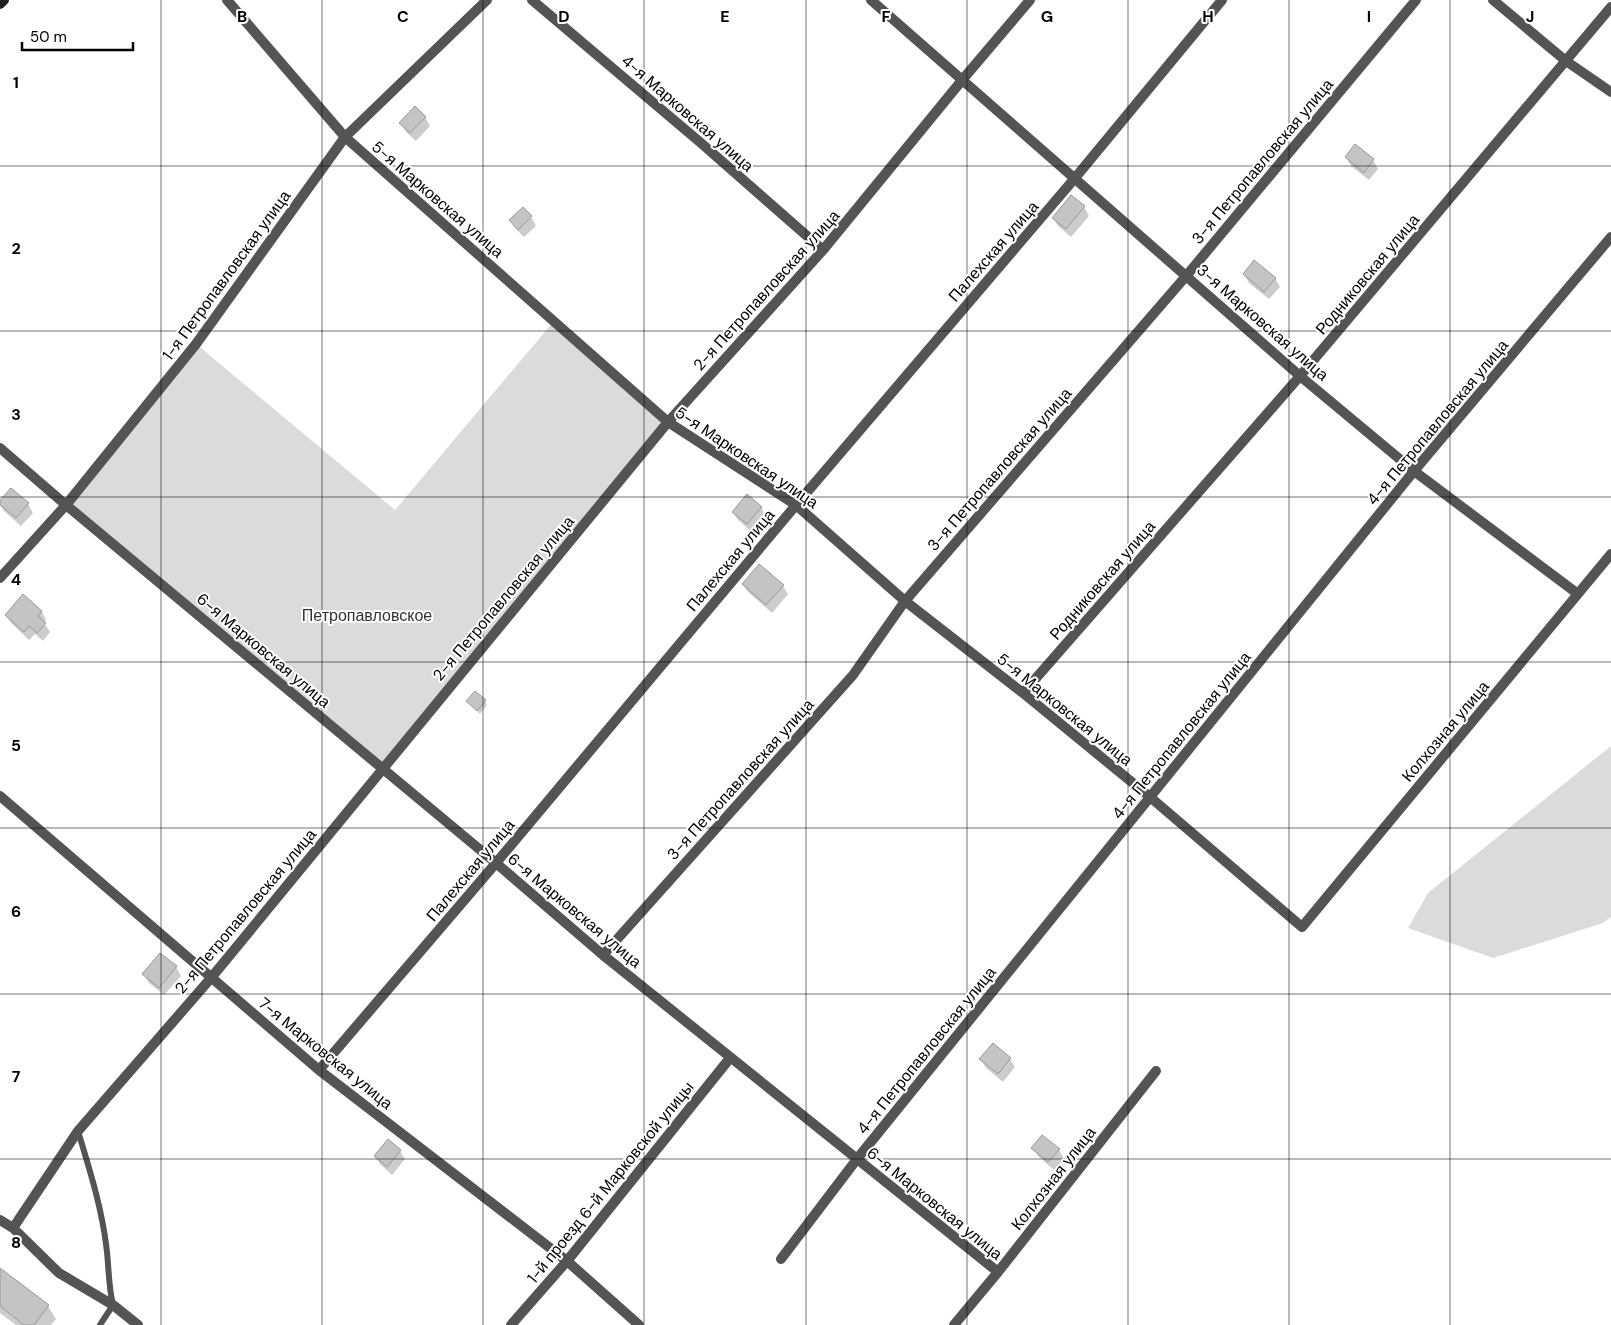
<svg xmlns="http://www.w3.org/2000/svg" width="1611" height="1325" font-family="'DM Sans',sans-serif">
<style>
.green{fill:#dbdbdb}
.shadow{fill:#0003}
.building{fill:#c4c4c4;stroke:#989898}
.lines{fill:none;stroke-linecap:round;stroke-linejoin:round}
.service{stroke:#545454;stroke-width:6}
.minor{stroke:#545454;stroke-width:10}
.secondary{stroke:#212121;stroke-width:10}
.grid{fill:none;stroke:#000;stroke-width:1;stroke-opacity:0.55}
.labels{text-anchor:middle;stroke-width:4;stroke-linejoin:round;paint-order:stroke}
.street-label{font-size:16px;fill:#000;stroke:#fff}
.park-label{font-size:16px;fill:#323232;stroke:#fff}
.grid-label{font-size:16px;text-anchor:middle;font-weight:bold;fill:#000;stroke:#fff;stroke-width:4;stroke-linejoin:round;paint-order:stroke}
</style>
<rect width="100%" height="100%" fill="#fff"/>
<path class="green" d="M554,321L668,422L382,768L66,505L196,344L395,510Z
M1611,746V917L1603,923L1493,958L1408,928L1428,893Z"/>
<path class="shadow" d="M425,117L430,126L416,141L406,132L401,123Z
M1355,146L1373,160L1378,169L1369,180L1351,166L1346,157Z
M1084,207L1089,216L1071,237L1058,226L1053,218Z
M523,208L531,217L536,226L524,237L516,229L511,220Z
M1244,274L1275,278L1280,287L1269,299L1249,283Z
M11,489L28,504L33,513L21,526L4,511L0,504V502Z
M761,507L766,516L752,532L738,520L733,512Z
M743,584L783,586L788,594L772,613L748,592Z
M42,612L46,620L44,623L50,632L43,641L35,634L29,640L11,623L6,615Z
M468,701H485L487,705L480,714Z
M176,967L181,976L164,995L149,983L144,974Z
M993,1044L1010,1059L1015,1067L1003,1082L986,1068L981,1059Z
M1033,1148L1059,1150L1064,1159L1054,1170L1038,1156Z
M400,1151L405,1159L392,1175L380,1164L375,1156Z
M0,1269L48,1306L56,1319L51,1325H16L0,1313Z"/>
<path class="building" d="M415,106L426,117L410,133L399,123Z
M1355,144L1374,159L1364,173L1345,157Z
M1071,195L1085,206L1066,229L1052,218Z
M523,207L532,216L518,230L509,220Z
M1254,260L1276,278L1264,292L1243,274Z
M11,488L29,503L16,518L0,505V500Z
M747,494L762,507L747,524L732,512Z
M759,564L784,585L766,605L742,584Z
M23,594L42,611L38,616L46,623L37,633L29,626L24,632L5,615Z
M475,691L486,700L477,711L466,701Z
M160,953L177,966L159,988L142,974Z
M993,1043L1011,1058L998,1074L979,1059Z
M1042,1135L1060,1149L1048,1162L1031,1148Z
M388,1139L401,1150L387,1167L374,1156Z
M0,1268L49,1305L34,1325H24L0,1306Z"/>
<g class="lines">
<path class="service" d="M78,1131C89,1168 101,1205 106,1244C109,1264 108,1285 113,1305L100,1325"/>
<path class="minor" d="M227,0L345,137L668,422L796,505L905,601L1023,693L1150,797L1302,927L1611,554
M532,0L701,143L823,250
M871,0L1300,376L1414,471L1578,594
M1493,0L1566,61L1611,92
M0,448L66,505L496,863L603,955L998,1272
M0,578L66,505L196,344L345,137L487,0
M1023,693L1300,376L1611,7
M0,796L319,1070L567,1261L639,1325
M603,955L853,675L905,601L1187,275L1416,0
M319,1070L496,863L796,505L1075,178L1222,0
M0,1220L13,1228L59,1273L113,1305L138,1325
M13,1228L78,1131L211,978L668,422L823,250L963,79L1030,0
M781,1259L857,1159L1414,471L1611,237
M511,1325L567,1261L730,1058
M954,1325L998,1272L1156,1071"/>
<path class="secondary" d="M0,4L4,0"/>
</g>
<path class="grid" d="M161,0V1325M322,0V1325M483,0V1325M644,0V1325M806,0V1325M967,0V1325M1128,0V1325M1289,0V1325M1450,0V1325M0,166H1611M0,331H1611M0,497H1611M0,662H1611M0,828H1611M0,994H1611M0,1159H1611"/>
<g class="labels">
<g class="street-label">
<text transform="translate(688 113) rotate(41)" y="6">4-я Марковская улица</text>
<text transform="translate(1262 161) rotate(-50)" y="6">3-я Петропавловская улица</text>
<text transform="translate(438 199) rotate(41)" y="6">5-я Марковская улица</text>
<text transform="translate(993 251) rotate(-49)" y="6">Палехская улица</text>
<text transform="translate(1367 274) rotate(-50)" y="6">Родниковская улица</text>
<text transform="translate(226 275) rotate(-54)" y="6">1-я Петропавловская улица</text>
<text transform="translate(766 290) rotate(-48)" y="6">2-я Петропавловская улица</text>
<text transform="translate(1263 322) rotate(41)" y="6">3-я Марковская улица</text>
<text transform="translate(1437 422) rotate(-50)" y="6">4-я Петропавловская улица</text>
<text transform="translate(747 457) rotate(34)" y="6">5-я Марковская улица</text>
<text transform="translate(999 469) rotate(-49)" y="6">3-я Петропавловская улица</text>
<text transform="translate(730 560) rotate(-50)" y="6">Палехская улица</text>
<text transform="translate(1102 580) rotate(-49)" y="6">Родниковская улица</text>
<text transform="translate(503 598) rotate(-50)" y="6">2-я Петропавловская улица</text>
<text transform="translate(264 650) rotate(40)" y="6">6-я Марковская улица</text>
<text transform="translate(1065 709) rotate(39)" y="6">5-я Марковская улица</text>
<text transform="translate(1445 731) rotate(-50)" y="6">Колхозная улица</text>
<text transform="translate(1181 735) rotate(-51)" y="6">4-я Петропавловская улица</text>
<text transform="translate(740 779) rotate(-48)" y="6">3-я Петропавловская улица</text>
<text transform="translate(470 870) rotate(-50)" y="6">Палехская улица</text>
<text transform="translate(575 910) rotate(40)" y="6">6-я Марковская улица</text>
<text transform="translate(245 911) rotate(-50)" y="6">2-я Петропавловская улица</text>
<text transform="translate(926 1050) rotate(-51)" y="6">4-я Петропавловская улица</text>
<text transform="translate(326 1053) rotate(39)" y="6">7-я Марковская улица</text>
<text transform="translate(1053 1178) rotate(-52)" y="6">Колхозная улица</text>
<text transform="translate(610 1182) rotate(-51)" y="6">1-й проезд 6-й Марковской улицы</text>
<text transform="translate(935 1203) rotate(39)" y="6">6-я Марковская улица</text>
</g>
<g class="park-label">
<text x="367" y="621">Петропавловское</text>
</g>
</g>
<g class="grid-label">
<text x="242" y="22">B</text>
<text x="403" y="22">C</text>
<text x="564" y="22">D</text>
<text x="725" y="22">E</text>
<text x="886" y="22">F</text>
<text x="1047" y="22">G</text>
<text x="1208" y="22">H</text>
<text x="1369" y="22">I</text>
<text x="1530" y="22">J</text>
<text x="16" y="88">1</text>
<text x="16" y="254">2</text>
<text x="16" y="420">3</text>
<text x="16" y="585">4</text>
<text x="16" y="751">5</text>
<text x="16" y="917">6</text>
<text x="16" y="1082">7</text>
<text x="16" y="1248">8</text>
</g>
<path d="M22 42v8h111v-8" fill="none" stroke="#000000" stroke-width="2.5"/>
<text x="30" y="42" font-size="15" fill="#000000" stroke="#ffffff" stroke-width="4" paint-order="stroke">50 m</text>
</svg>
